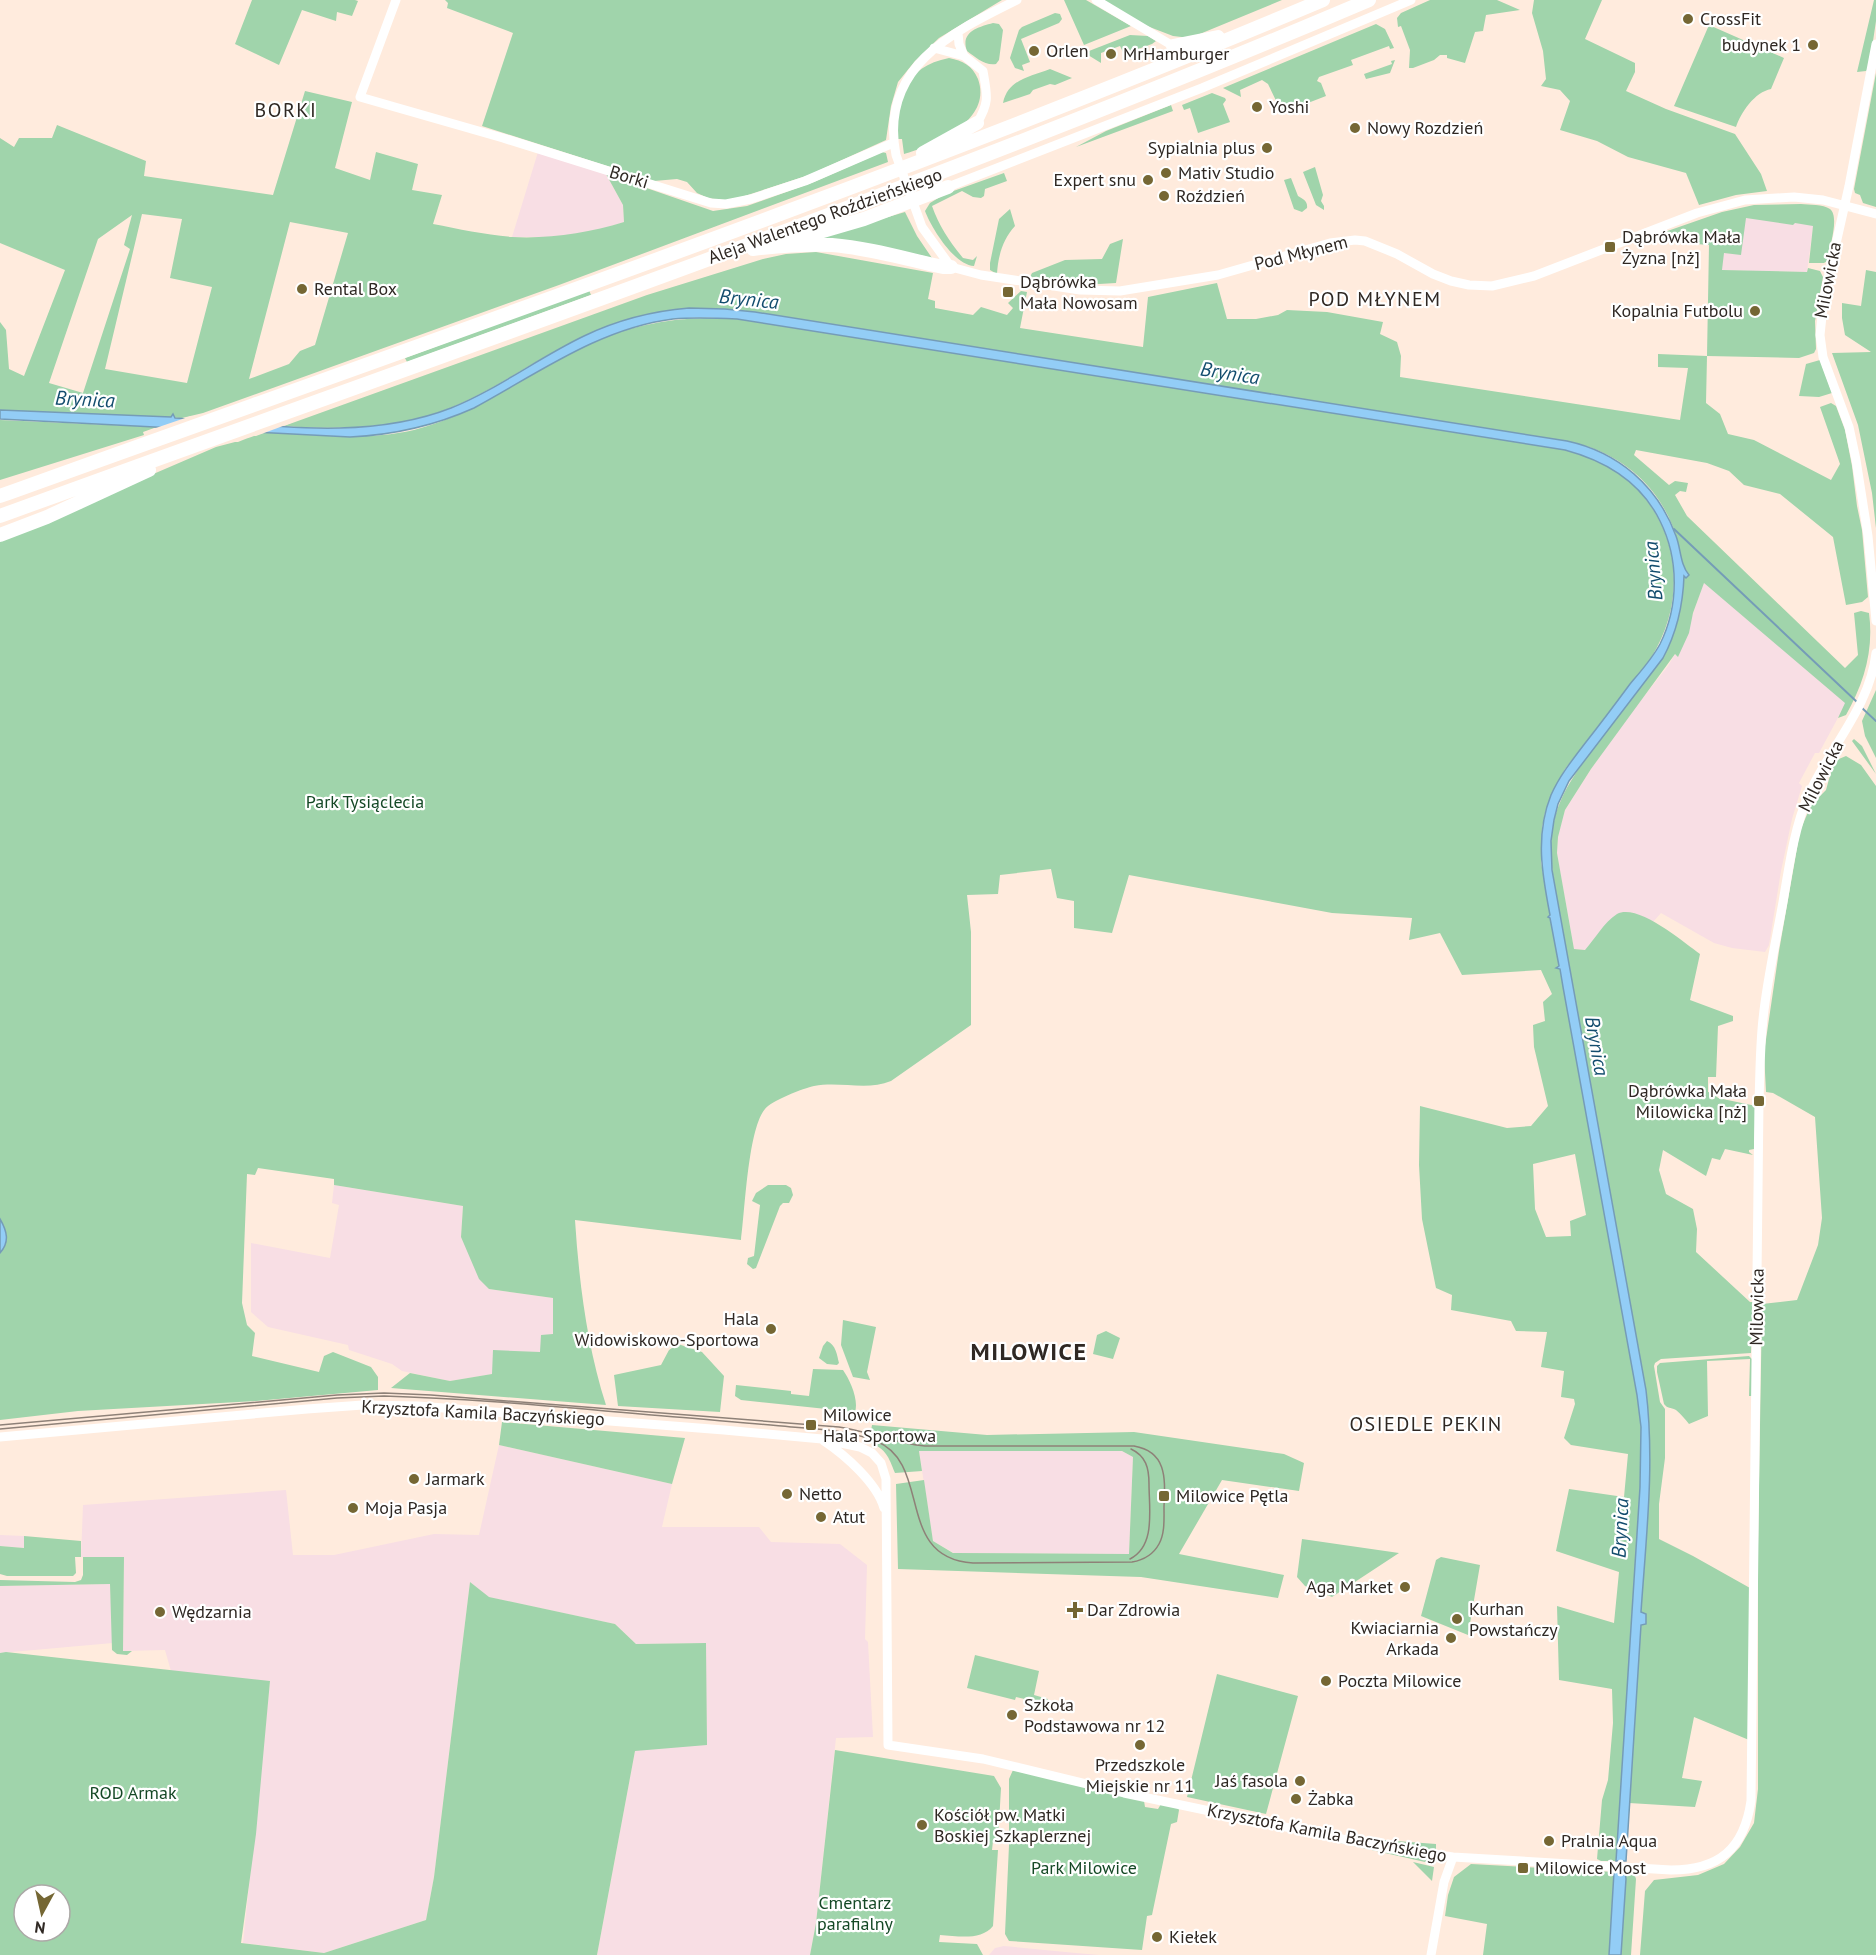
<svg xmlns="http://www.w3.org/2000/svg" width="1876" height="1955" font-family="'PT Sans',sans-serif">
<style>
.industrial{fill:#f8dee4}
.green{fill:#a0d4ab;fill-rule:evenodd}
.water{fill:#93cdf6;stroke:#759cb7;stroke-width:1.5}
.pier{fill:#ffebdd}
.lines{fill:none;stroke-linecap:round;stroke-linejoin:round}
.stream{stroke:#759cb7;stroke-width:2}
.minor{stroke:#fff;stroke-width:9}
.highway{stroke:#fff;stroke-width:14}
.tram{stroke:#8e8178;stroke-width:1.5}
.poi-dot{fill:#756734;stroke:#fff;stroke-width:2}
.labels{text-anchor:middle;stroke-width:4.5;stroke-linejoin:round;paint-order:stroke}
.poi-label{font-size:18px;fill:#2f2823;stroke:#fff;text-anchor:start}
.street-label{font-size:18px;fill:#2f2823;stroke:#fff}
.park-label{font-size:18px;fill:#144825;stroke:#fff}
.neighbourhood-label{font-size:20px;letter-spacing:1.5px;fill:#2f2823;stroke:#fff}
.water-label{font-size:20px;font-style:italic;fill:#134d6e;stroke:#fff}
.district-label{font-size:24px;font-weight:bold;letter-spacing:1.5px;fill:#2f2823;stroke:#fff}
</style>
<rect width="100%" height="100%" fill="#ffebdd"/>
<path class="industrial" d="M538,152L606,174L623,205L624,222L602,229L557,237H512Z
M1801,204L1814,220L1807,272L1709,270L1744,212Z
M1704,582L1846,703L1819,753H1815L1799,783L1802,786L1792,819L1781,871L1769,945L1765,952L1732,948L1714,943L1661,913L1653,922L1634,913L1626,912L1615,916L1585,950L1574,949L1557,854L1558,836L1565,810L1591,769L1633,710L1668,666L1675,654L1678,657Z
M334,1185L463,1206L461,1237L489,1289L553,1298V1335L540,1352L493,1374L450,1381L402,1371L392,1364L349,1350L348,1345L268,1327L251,1312V1243L330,1258L339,1205L332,1203Z
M499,1445L672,1484L662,1527H759L771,1542L840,1544L867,1565L865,1639L868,1642L873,1737L836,1738L816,1923L810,1955H597L635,1751L705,1643L636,1644L615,1624L488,1597L470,1582L434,1877L426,1920L324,1953L243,1943L270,1682L171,1671L165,1650L123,1651L124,1558L81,1557L83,1505L286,1490L293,1555H334L434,1534L479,1535Z
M919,1451H1122L1133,1457L1129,1554L954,1553L933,1541Z
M0,1535L24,1536V1548L0,1546Z
M110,1584L113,1643L0,1653V1586Z
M1004,1946L1076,1953L1099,1955H989L995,1948Z"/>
<path class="green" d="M252,0H355L358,1L352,16L337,12L336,21L302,10L279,65L235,44Z
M445,0H1002L939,38L915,61L898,82L891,106L886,140L809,175L729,201L708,198L697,193L687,182L677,179L654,181L482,126L513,33L447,8L448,3Z
M1064,0H1086L1131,26L1084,45Z
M1101,0H1282L1190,38L1173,36L1147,26Z
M1430,0H1497L1520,10L1486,15L1483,31L1475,32L1465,63L1447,58V55H1440L1434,60L1413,68H1409L1410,50L1401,26L1398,27L1397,18L1401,13Z
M1534,0H1602L1585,39L1635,63V72L1626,91L1666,109L1735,134L1761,174L1767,191L1736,195L1699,205L1686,173L1628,157L1597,141L1560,130L1570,101L1560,90L1541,86L1546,79L1543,51L1532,13Z
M1874,0H1876V21L1869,68L1866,71L1857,72Z
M1055,13L1060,14L1062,19L1059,23L1021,39L1030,62L1022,65L1024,71L1015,68L1010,58L1019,30L1022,27Z
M993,23L999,24L1003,30L999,60L996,64C985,66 975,57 967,51C960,32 978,27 993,23Z
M1376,24L1385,29L1394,48L1390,49L1389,46L1351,60L1353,65L1319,77L1317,81L1321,83L1326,96L1282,113L1268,84L1262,80L1240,90L1241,97L1223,88Z
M1709,25L1784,58L1771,89C1755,92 1741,112 1736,127L1674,106Z
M1130,35L1148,36L1156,41L1152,44L1124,54L1120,46L1101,53V63L1088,55L1089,51Z
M949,58C963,61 972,65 978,79C993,121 934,145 904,154L902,139H897C898,97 904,67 949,58Z
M1395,60L1390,73L1366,79L1364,74L1392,64L1391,61Z
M1050,69L1072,78L1055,85L1050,84L1033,90L1030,94L1003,103C1008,79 1030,77 1050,69Z
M1876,73V207L1863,203L1860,195L1855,193L1854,189Z
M305,91L352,102L335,168L370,180L376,152L418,164L412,190L442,195L433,224C459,229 486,235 512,237C550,239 588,233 624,222L623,205L606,174L713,211L747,206L814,182L882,152L886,153L888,162L559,285L203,413L182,418L0,410V322L6,330L9,369L24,376L65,270L0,243V138L14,147L19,138H52L57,125L146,161L144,176L273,195ZM142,214L182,219L170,278L212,287L187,383L105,369ZM132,215L124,245L130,249L83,393L49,383L98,239ZM290,222L348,233L315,345L300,351L289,364L249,379Z
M1212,93L1225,98L1226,100L1223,104L1230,122L1198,133L1190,108L1184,110L1182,105Z
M1171,105L1173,111L1076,147L1106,131Z
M1315,167L1323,195L1321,201L1324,206V210L1316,205L1303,172Z
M1004,173L1007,181L985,189L984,196L981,198L973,197L962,191L932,206C939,226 950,242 963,258L973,260L977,256L974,266C954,265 931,227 925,211L930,203L945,194Z
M1291,178L1298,196C1303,199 1308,201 1307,208L1302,212L1294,209L1284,180Z
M1801,204C1809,205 1823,204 1830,209C1840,217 1829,249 1827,261L1824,263H1809L1813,226L1795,223L1793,225L1746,218L1741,255L1724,253L1722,270L1807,272L1808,268L1820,271L1823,277L1815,321L1816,349L1814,353L1799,358L1707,356L1706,403L1720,414L1728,434L1754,440L1831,480L1840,464L1820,407L1831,403L1836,406L1845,430L1852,466L1857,506L1862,530L1868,597L1862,602L1846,605L1833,537L1780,494L1744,485L1729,471L1707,463L1636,450L1634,455L1669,485L1675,481L1688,483L1686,492L1680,491L1675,495L1687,516L1845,668L1858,655L1854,613L1861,611L1869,613C1874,650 1864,683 1846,715L1838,718L1845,703L1704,583L1693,613L1689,633L1678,657L1675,654L1591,769L1565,810L1558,837L1557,853L1574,949L1585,950C1595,939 1604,922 1617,914C1638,903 1683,942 1700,954L1690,1000L1733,1016V1021L1718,1026L1716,1077H1708V1092L1714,1093L1718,1098L1756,1106L1754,1147V1149L1749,1150V1152L1753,1155L1725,1149L1720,1160L1712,1158L1706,1176L1663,1150L1659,1170L1666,1194L1693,1209L1697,1229L1696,1252L1750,1302H1753L1751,1353L1661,1359L1655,1363L1654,1366L1660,1402L1665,1409V1458L1659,1504V1539L1693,1556L1750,1588L1749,1740L1694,1717L1682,1778L1702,1781L1695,1807L1629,1803L1641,1625L1646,1623V1614L1641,1612C1646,1538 1655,1464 1646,1390L1554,881C1542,813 1567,783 1607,731C1626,707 1644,683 1663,658C1704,582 1681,485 1597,450C1588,446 1577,444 1567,441L755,312C666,300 611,320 534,363C507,379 480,396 450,408C398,429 340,430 284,426L647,295L763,259L786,254L816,252L933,273L928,299L935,301V308L973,315L981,307L1007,315L1013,308L1008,303L1021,291L1027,292L1020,328L1143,347L1148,297L1217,283L1227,319H1256L1278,315L1287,310L1327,312L1383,322L1380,334L1397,342L1401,356L1400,377L1680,420L1688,368L1658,367V354L1707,356L1709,245L1659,241L1656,235L1722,212L1754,205Z
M1010,209L1015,226C1003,239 998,256 997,274L990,270V263L999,219Z
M905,212L917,236L932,258L901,251L811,240Z
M1123,239L1116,283L1099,284L1030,277L1032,273L1065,260L1102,259L1110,244Z
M1866,270L1876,272V528L1872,493L1858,425L1832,353L1871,352L1845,335L1842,318V303L1861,306Z
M589,290L591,295L407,362L405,358Z
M706,318L737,319L1565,450C1584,455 1604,461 1620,473C1679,520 1690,595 1651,658L1565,769L1551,796L1545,813L1542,828L1541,862L1559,966L1558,969H1560L1637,1395L1641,1427L1640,1487L1616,1861H1601L1597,1859L1602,1800L1608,1780L1613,1723L1612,1689L1559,1680L1557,1606L1614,1623L1619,1572L1556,1551L1569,1489L1624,1497L1628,1454L1571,1445L1564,1438L1575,1404L1574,1399L1561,1397L1564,1371L1541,1367L1547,1332L1516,1331L1511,1321L1451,1310L1452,1295L1436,1288L1422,1219L1419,1165L1420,1106L1507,1128L1531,1126L1548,1106L1534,1047L1533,1025L1545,1021L1543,1002L1552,994L1541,970L1462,975L1440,933L1409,940L1412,918L1332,913L1129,875L1112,933L1074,928V901L1057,898L1051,869L1000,875L998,894L967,895L971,932V1025L891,1081C867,1091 840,1081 814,1086C804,1088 771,1101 765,1109C748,1129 745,1211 741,1240L575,1220C579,1282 587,1346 606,1405L391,1388L410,1373L450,1381L492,1374L493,1350L540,1352L541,1335L553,1334V1298L489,1289L479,1279L461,1237L463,1206L334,1185V1179L258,1168L255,1175L247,1174L242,1303L247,1325L255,1333L252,1356L319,1372L324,1356L333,1352L371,1367L378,1377V1390L256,1401L78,1411L0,1420V1253C10,1242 7,1231 0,1219V537L42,522L216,447L235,442H238C246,439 255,435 264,433C278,432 295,434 310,435C345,437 379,438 414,430C478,414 528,373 586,345C625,327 664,319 706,318ZM1575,1154L1586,1215L1570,1221L1571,1236L1546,1237L1535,1209L1533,1164Z
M1820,360L1832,393L1819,397L1799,396L1806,364Z
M0,420L157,427L143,432L144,435L0,480Z
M1876,690V758L1865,736L1862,721Z
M1854,739L1862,746L1876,774L1852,741Z
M1846,756L1861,765L1876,786V1955H1640L1645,1891L1654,1880L1698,1875L1724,1864L1740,1847L1754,1823L1758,1789V1546L1762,1304L1797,1300L1818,1245L1822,1218L1815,1117L1773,1093L1766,1092L1764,1053L1779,951L1800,831L1811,805L1826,790L1834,761Z
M768,1185H786L791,1188L793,1195L789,1203H783L780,1206L756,1268L753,1269L747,1264L748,1258L754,1256L760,1205L752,1201L756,1193Z
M843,1320L876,1327L867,1372L870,1380L853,1377L841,1345Z
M1106,1331L1120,1338L1113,1359L1093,1354L1097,1335Z
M827,1341C836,1345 837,1355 839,1363L837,1365L827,1364L819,1358L823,1346Z
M678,1344L702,1352L724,1376L720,1412L618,1406L614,1375L661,1365L669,1350Z
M1749,1356L1752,1359V1396H1749L1750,1359L1707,1361L1708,1416L1689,1424C1685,1419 1681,1414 1676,1410C1670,1407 1668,1409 1664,1404L1657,1372V1366L1660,1363Z
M813,1369L843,1370C850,1380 859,1400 855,1412L741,1400L735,1396L736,1385L791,1391V1394L809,1396Z
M502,1422L685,1438L672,1484L499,1445Z
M872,1425L987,1435L1134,1432L1284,1454L1304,1463L1299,1491L1222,1480L1179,1554L1284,1575L1278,1598L1141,1577L898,1569L896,1484L924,1480L933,1541L953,1553L1129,1554L1133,1457L1122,1451H919L922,1471L895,1473C888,1456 887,1450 869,1442Z
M24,1536L81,1541V1557H75L76,1573L73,1576H7L0,1574V1546L24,1548Z
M1302,1539L1399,1553L1332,1597L1305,1586L1297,1577Z
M83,1557H124L123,1651H132L127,1655L117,1654L112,1650L110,1584L0,1586V1580L75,1582L81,1580L83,1575Z
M1441,1557L1480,1565L1468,1635L1421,1616L1436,1560Z
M470,1582L489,1597L615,1624L636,1644L706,1643L707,1745L635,1751L597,1955H0V1653L6,1652L270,1681L256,1834L241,1943L324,1953L426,1920L434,1877ZM24,1895H60V1931H24Z
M975,1655L1039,1671L1034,1695L1048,1699L1046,1704L1016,1697L1015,1700L967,1688Z
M1217,1674L1298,1696L1266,1814L1187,1797Z
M835,1750L994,1776L1001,1788L998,1841H993L992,1850H998L993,1926C981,1941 958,1936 940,1935L939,1942L977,1944L983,1955H810L816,1923Z
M1013,1770L1144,1801L1145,1807L1158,1809L1161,1804L1178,1808L1179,1810L1177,1822L1171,1824L1152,1915L1147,1916L1142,1950L1009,1941L1005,1934L1009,1845V1779Z
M1370,1839L1436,1844V1850L1385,1844Z
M1327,1840L1386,1852L1435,1859L1434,1864Z
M1413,1862L1434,1867L1432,1881Z
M1471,1864L1614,1872L1609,1955H1483L1487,1924L1445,1916L1448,1895L1454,1877Z
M1625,1872L1634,1873L1636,1879L1631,1955H1621Z"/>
<path class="water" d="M689,308L725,309L755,312L1567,441C1618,452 1658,486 1676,536C1681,549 1680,564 1689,575L1686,578L1684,576C1683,606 1677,632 1663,658L1569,781L1558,804L1554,820L1551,841L1552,870L1646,1390C1655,1464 1646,1538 1641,1612L1646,1614V1624L1641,1625L1626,1861H1616L1640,1487L1641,1427L1637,1395L1563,987L1560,969L1556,968L1559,966L1550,918L1548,917L1550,915C1542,874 1535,835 1551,795C1560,775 1573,759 1586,742C1601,723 1616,703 1630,684C1641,671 1652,659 1660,644C1679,606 1679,559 1660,521C1641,482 1606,461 1565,450L737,319C716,318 694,317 673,319C600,328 537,374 474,408C434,426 394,435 350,437L0,419V410L171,417L173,414L175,418C265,424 364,442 451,408C498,389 538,358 584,336C617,320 653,311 689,308Z
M0,1219C7,1231 10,1242 0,1253Z
M1614,1872H1625L1626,1879L1621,1955H1609Z"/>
<path class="pier" d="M191,416L291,423L256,436L150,430Z"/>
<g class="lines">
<path class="stream" d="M1674,529L1857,702
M1861,707L1876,721"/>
<path class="minor" d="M396,0L360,97L503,138L711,203L726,204L751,199L805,181L893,143
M1017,0C950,33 879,68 896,155L922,227L951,267L981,275L1080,290L1120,291L1218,275L1330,243L1355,240L1365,241L1397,254L1433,274L1451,281L1469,285L1492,286L1534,276L1697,213L1745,200L1794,197L1823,200L1876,214
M1096,0L1173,46
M958,33L959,44L964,56
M1876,44L1849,186L1824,297L1820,335L1823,357L1849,427L1856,460L1868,536L1876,621
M934,48L964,56L983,71C987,95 990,102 977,123
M948,187L1202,88L1411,0
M0,1437L307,1409L363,1405L418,1406L724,1430L822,1439L860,1447L872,1453L881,1463L886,1479L888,1745L983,1759L1124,1793L1385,1848L1453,1857L1671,1870C1719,1870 1744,1849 1751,1801L1759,1101C1760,1074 1760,1046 1763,1019C1767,980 1776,941 1783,902C1789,867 1794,829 1808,796C1829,748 1870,707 1876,653
M824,1441C845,1455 877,1483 884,1508
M1431,1955L1444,1882L1453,1857"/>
<path class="highway" d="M1173,46L1218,37
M923,153L977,123
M792,240L864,219L948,187
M753,249C779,246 806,244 832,245C869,248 906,259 943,267H951
M0,496C443,336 889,183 1323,0
M0,516C458,349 920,191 1369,0
M0,535L47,517L149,470"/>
<path class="tram" d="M0,1425L337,1395L384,1393L431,1395L839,1427C868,1431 896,1444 925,1446H1134C1168,1452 1165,1480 1164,1507C1164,1519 1165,1533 1159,1544C1153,1555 1144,1560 1132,1562L973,1563C894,1558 933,1464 876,1441C850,1431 820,1429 791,1427C761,1424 731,1422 701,1419C596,1411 490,1399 384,1396L337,1398L0,1429
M1130,1559C1156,1546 1149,1509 1149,1484C1149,1468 1146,1456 1131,1449"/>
</g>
<g class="poi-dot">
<circle cx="1688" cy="19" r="6"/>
<circle cx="1813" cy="45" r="6"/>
<circle cx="1034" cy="51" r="6"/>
<circle cx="1111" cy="54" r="6"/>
<circle cx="1257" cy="107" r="6"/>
<circle cx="1355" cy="128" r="6"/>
<circle cx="1267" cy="148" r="6"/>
<circle cx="1166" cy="173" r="6"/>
<circle cx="1148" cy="180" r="6"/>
<circle cx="1164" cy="196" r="6"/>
<rect x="1604" y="241" width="12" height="12" rx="3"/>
<circle cx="302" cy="289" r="6"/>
<rect x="1002" y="286" width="12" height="12" rx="3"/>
<circle cx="1755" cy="311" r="6"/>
<rect x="1753" y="1095" width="12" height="12" rx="3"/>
<circle cx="771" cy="1329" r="6"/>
<rect x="805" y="1419" width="12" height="12" rx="3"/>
<circle cx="414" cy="1479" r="6"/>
<circle cx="787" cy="1494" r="6"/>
<rect x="1158" y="1490" width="12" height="12" rx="3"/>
<circle cx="353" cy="1508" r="6"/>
<circle cx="821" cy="1517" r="6"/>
<circle cx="1405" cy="1587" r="6"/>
<path d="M1072 1601h6v6h6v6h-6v6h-6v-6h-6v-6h6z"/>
<circle cx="160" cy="1612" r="6"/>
<circle cx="1457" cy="1619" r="6"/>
<circle cx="1451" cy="1638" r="6"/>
<circle cx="1326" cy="1681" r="6"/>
<circle cx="1012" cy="1715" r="6"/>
<circle cx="1140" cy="1745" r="6"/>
<circle cx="1300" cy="1781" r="6"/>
<circle cx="1296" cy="1799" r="6"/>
<circle cx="922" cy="1825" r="6"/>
<circle cx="1549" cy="1841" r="6"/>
<rect x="1517" y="1862" width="12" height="12" rx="3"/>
<circle cx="1157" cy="1937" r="6"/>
</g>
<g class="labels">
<g class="poi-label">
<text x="1700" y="25">CrossFit</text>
<text x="1801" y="51" text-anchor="end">budynek 1</text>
<text x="1046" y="57">Orlen</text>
<text x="1123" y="60">MrHamburger</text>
<text x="1269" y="113">Yoshi</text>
<text x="1367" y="134">Nowy Rozdzień</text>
<text x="1255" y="154" text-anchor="end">Sypialnia plus</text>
<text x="1178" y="179">Mativ Studio</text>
<text x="1136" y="186" text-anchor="end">Expert snu</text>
<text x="1176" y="202">Roździeń</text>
<text x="1622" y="243">Dąbrówka Mała<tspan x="1622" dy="21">Żyzna [nż]</tspan></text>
<text x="1020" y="288">Dąbrówka<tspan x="1020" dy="21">Mała Nowosam</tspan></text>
<text x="314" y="295">Rental Box</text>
<text x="1743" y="317" text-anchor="end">Kopalnia Futbolu</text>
<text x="1747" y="1097" text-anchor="end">Dąbrówka Mała<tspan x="1747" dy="21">Milowicka [nż]</tspan></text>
<text x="759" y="1325" text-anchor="end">Hala<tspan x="759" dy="21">Widowiskowo-Sportowa</tspan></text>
<text x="823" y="1421">Milowice<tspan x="823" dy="21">Hala Sportowa</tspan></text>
<text x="426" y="1485">Jarmark</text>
<text x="799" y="1500">Netto</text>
<text x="1176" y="1502">Milowice Pętla</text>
<text x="365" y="1514">Moja Pasja</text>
<text x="833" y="1523">Atut</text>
<text x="1393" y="1593" text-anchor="end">Aga Market</text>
<text x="1469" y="1615">Kurhan<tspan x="1469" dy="21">Powstańczy</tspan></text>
<text x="1087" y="1616">Dar Zdrowia</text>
<text x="172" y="1618">Wędzarnia</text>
<text x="1439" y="1634" text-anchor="end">Kwiaciarnia<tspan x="1439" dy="21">Arkada</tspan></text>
<text x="1338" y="1687">Poczta Milowice</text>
<text x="1024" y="1711">Szkoła<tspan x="1024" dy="21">Podstawowa nr 12</tspan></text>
<text x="1140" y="1771" text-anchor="middle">Przedszkole<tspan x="1140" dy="21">Miejskie nr 11</tspan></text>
<text x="1288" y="1787" text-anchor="end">Jaś fasola</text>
<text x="1308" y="1805">Żabka</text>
<text x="934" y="1821">Kościół pw. Matki<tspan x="934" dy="21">Boskiej Szkaplerznej</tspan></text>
<text x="1561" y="1847">Pralnia Aqua</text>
<text x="1535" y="1874">Milowice Most</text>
<text x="1169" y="1943">Kiełek</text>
</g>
<g class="street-label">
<text transform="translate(629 177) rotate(17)" y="6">Borki</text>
<text transform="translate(825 216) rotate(-20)" y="6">Aleja Walentego Roździeńskiego</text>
<text transform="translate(1301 253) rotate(-14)" y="6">Pod Młynem</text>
<text transform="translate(1828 280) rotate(-79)" y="6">Milowicka</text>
<text transform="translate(1821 776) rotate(-63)" y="6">Milowicka</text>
<text transform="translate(1757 1307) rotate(-89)" y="6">Milowicka</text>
<text transform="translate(483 1413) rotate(3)" y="6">Krzysztofa Kamila Baczyńskiego</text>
<text transform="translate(1327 1833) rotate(11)" y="6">Krzysztofa Kamila Baczyńskiego</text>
</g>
<g class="park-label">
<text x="365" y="808">Park Tysiąclecia</text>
<text x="133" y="1799">ROD Armak</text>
<text x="1084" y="1874">Park Milowice</text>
<text x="855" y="1909">Cmentarz<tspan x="855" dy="21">parafialny</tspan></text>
</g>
<g class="neighbourhood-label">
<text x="286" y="117">BORKI</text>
<text x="1375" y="306">POD MŁYNEM</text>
<text x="1426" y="1431">OSIEDLE PEKIN</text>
</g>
<g class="water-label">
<text transform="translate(749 299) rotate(6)" y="7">Brynica</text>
<text transform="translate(1230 373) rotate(9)" y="7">Brynica</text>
<text transform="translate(85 399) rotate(3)" y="7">Brynica</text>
<text transform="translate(1653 571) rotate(-95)" y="7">Brynica</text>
<text transform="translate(1597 1046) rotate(80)" y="7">Brynica</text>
<text transform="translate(1620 1528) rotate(-87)" y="7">Brynica</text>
</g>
<g class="district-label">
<text x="1029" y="1360">MILOWICE</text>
</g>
</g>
<g transform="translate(42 1913) rotate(188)"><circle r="28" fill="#ffffff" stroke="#aca9a7" stroke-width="1.5"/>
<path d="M0-4.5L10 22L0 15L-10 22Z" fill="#756734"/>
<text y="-9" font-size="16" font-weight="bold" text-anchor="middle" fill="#2f2823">N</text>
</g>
</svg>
